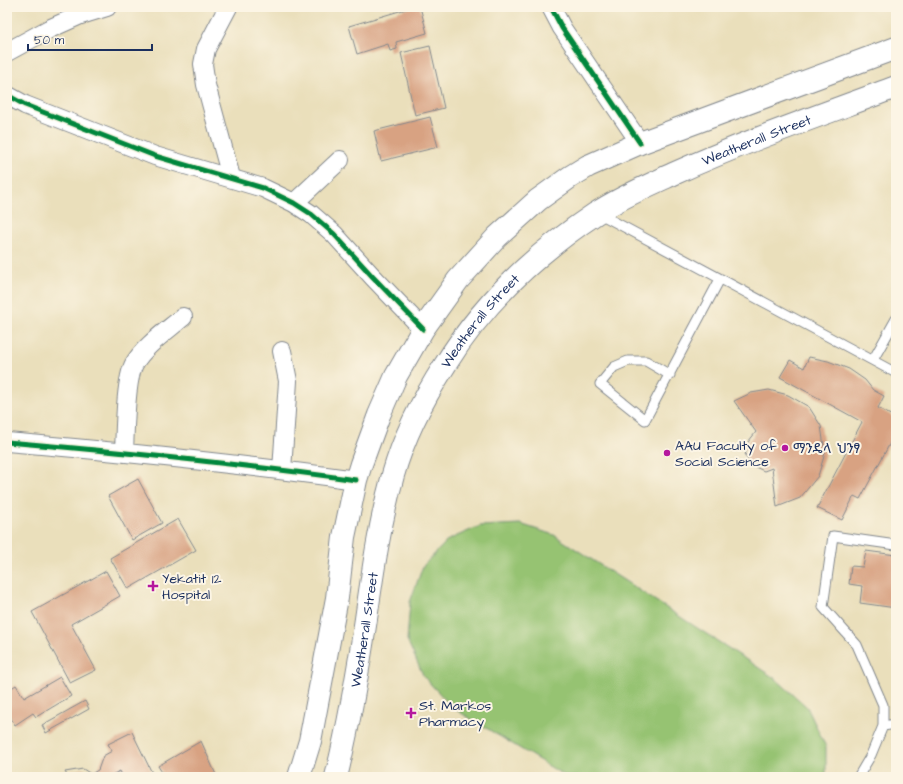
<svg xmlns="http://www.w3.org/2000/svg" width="903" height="784" font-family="'Architects Daughter','Noto Sans Ethiopic',sans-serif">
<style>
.green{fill:#96c372;stroke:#587968}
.building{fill:#d8a282}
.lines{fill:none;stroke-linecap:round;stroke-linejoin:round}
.lane-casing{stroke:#82878c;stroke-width:11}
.street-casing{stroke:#82878c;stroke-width:20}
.primary-casing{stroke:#82878c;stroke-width:24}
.lane{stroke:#fff;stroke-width:9}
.street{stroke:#fff;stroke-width:18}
.primary{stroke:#fff;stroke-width:22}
.cycleway-casing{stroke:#fcf5e5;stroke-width:8}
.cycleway{stroke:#00873e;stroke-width:5}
.poi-dot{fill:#b5179e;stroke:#fcf5e5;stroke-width:1.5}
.labels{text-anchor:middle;stroke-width:4;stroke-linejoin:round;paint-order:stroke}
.street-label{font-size:14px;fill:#1b2f5e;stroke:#fcf5e5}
.poi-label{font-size:14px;fill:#1b2f5e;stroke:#fcf5e5;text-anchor:start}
</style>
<rect width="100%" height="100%" fill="#fcf5e5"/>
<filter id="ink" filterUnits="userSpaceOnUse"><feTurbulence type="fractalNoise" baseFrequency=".025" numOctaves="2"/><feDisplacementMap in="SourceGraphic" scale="8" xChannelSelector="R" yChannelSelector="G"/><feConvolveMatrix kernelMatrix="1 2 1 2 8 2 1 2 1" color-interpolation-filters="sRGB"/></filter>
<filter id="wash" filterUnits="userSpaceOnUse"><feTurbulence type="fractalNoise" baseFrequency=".012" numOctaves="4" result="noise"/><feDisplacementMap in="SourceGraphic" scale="16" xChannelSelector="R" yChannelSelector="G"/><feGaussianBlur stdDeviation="0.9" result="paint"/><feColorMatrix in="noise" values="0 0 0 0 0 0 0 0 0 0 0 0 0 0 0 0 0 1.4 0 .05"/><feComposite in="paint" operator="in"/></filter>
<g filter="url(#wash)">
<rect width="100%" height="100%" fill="#eadfbb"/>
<path class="green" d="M520,524L554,535L776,679L807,707L826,747V777H567L453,708L424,677L407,640L410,602L423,566L448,540L480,526Z"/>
<g id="blocks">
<path class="building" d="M413,7H420L427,33L396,42L397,49L390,51L388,44L357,54L349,26Z
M430,46L444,108L415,115L401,53Z
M430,117L438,147L381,161L374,131Z
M809,357L828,361L849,369L865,380L873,390L884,396L878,408L896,418V432L860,499L854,496L842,520L817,508L862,422L780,377L790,360L804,368Z
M769,390L788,395L809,407L821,426L825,453L818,476L800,498L777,507L772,468L764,471L753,466L745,456L748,442L756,432L734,401L751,393Z
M138,479L162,523L132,540L108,496Z
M178,519L196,550L128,589L110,558Z
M866,551L896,555V608L860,603L862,586L849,584L851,566L863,567Z
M106,571L120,596L71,624L96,670L70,683L32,612Z
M60,677L71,696L36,717L33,713L15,725L7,711V691L16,685L24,698Z
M85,701L89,709L46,733L42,725Z
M132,732L154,777H123L120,771L107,777H68L65,772L83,769L91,774L98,770L103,756L112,751L108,744Z
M201,741L217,777H165L158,766Z"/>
</g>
</g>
<g filter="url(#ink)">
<use href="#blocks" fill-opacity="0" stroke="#82878c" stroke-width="1"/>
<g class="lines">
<defs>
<path id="lane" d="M598,213L896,373
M873,360L896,319
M670,375L646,361H628L614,367L600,384L645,420L720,279
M883,726L896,724
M858,777L871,755L883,726V705L857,645L823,607L833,536L896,545"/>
<path id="street" d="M228,7L206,49L203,64L206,85L231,177
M551,7L562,28L640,143
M7,52L49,29L78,16L107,7
M7,95L25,105L155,156L263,188L294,203L311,214L334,234L373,277L423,329
M294,203L340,160
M282,351L288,381L282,470
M7,442C124,452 240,464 356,480
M124,453C125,431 125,381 134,364C144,346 168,330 183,317"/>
<g id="primary">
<path d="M299,777L310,741L337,598L344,537L356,480L361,464L379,415L396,376L423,329L458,280L497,237L538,200L570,177L588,166L640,143L896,48"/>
<path id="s1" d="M336,777C349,725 358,672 366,619C373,570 380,522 393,475C404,436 423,399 445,365C483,303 535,254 595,214C619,198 647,186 673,174C746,141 821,115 896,87"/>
</g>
</defs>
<use href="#lane" class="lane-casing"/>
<use href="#street" class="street-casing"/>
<use href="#primary" class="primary-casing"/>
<use href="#lane" class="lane"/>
<use href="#street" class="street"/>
<use href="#primary" class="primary"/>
<defs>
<path id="cycleway" d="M551,7L562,28L640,143
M7,95L25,105L155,156L263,188L294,203L311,214L334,234L373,277L423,329
M7,442C124,452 240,464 356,480"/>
</defs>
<use href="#cycleway" class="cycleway-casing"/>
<use href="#cycleway" class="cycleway"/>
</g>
</g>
<g class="poi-dot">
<circle cx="785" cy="448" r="4"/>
<circle cx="667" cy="453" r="4"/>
<path d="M151 580h4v4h4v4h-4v4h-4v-4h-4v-4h4z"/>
<path d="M409 707h4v4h4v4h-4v4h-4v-4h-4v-4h4z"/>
</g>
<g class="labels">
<g class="street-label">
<text dy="5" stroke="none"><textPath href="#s1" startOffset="822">Weatherall Street</textPath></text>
<text dy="5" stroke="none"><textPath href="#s1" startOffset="486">Weatherall Street</textPath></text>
<text dy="5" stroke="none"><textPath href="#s1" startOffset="150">Weatherall Street</textPath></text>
</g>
<g class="poi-label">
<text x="675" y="450">AAU Faculty of<tspan x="675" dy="16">Social Science</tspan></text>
<text x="793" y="453">ማንዴላ ህንፃ</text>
<text x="162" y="583">Yekatit 12<tspan x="162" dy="16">Hospital</tspan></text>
<text x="419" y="710">St. Markos<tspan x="419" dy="16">Pharmacy</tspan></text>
</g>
</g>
<rect width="903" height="784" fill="none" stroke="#fcf5e5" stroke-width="24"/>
<path d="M28 44v6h124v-6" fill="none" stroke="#1b2f5e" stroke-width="2"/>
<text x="34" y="44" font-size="12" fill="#1b2f5e" stroke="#fcf5e5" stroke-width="3" paint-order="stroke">50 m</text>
</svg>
